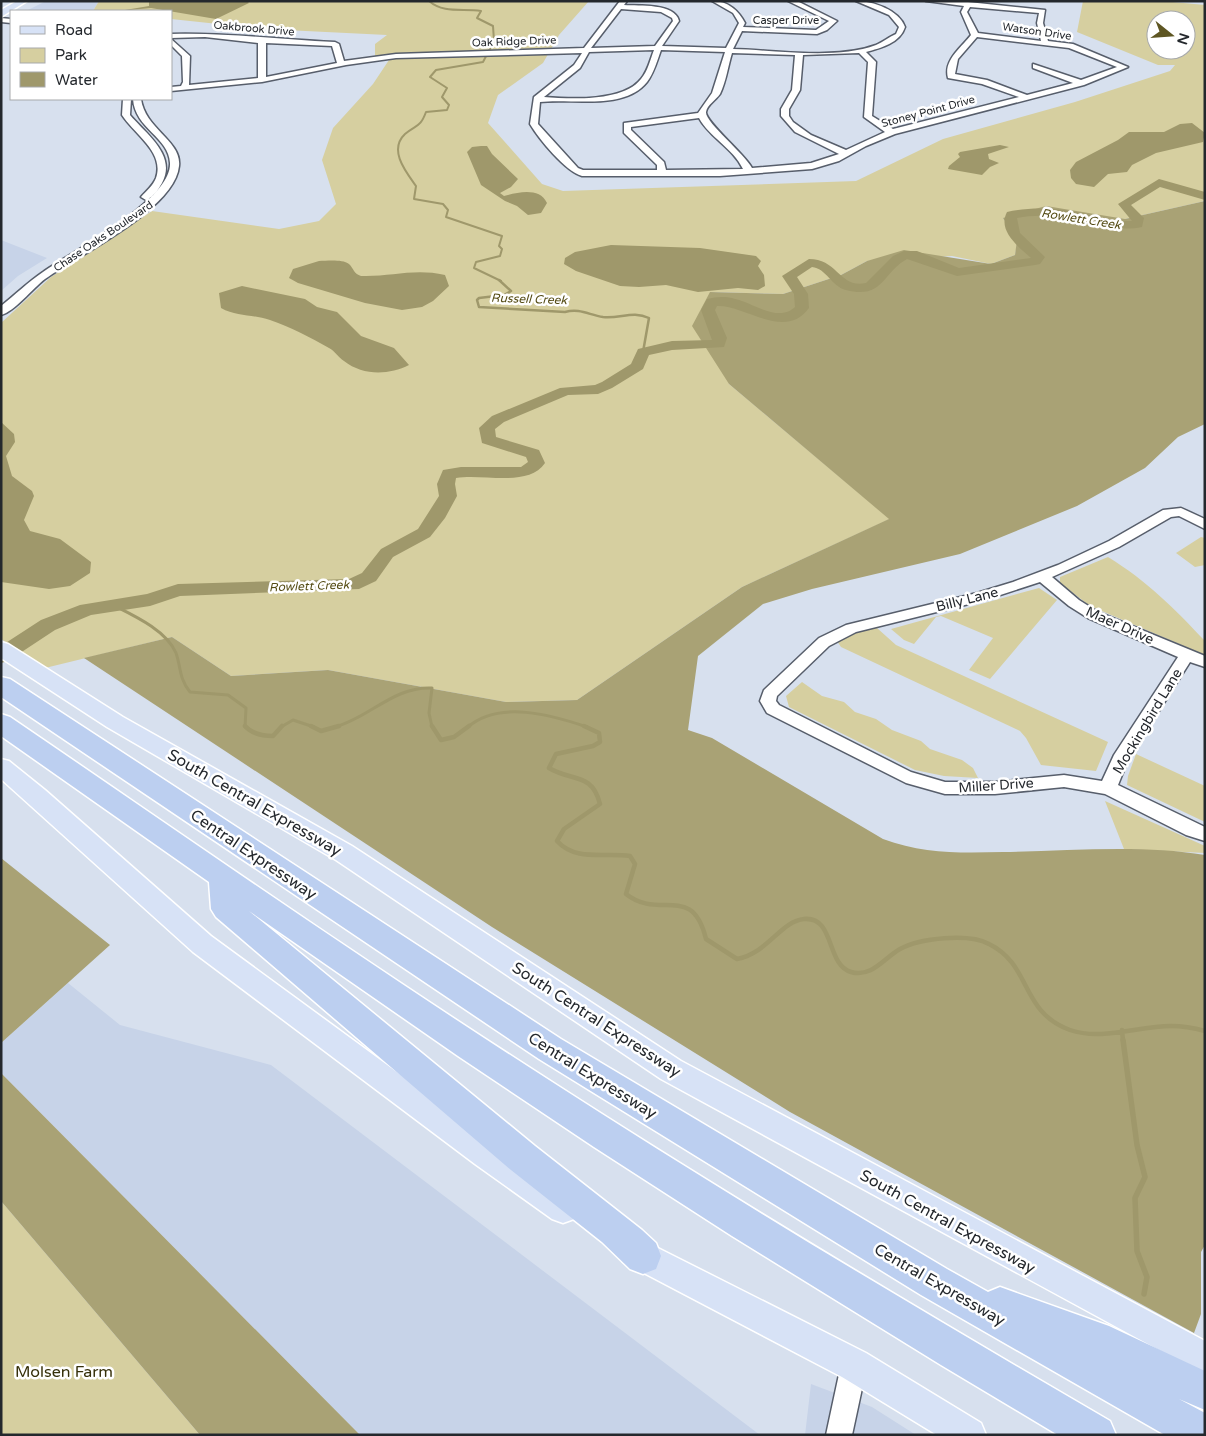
<svg xmlns="http://www.w3.org/2000/svg" width="1206" height="1436" font-family="'Varela Round',sans-serif">
<style>
.built{fill:#c7d3e8}
.green{fill:#d6cfa0;fill-rule:evenodd}
.forest{fill:#a9a275}
.water{fill:#9f986b}
.lines{fill:none;stroke-linecap:round;stroke-linejoin:round}
.stream-far4{stroke:#9f986b;stroke-width:2}
.stream-far3{stroke:#9f986b;stroke-width:2.5}
.stream-far2{stroke:#9f986b;stroke-width:3}
.stream-far1{stroke:#9f986b;stroke-width:4.5}
.stream{stroke:#9f986b;stroke-width:5.5}
.river{fill:#9f986b;fill-rule:evenodd}
.minor-casing{stroke:#575e6b;stroke-width:3}
.major-casing{stroke:#fff;stroke-width:3}
.highway-casing{stroke:#fff;stroke-width:3}
.minor{fill:#fff;fill-rule:evenodd}
.major{fill:#d7e2f6;fill-rule:evenodd}
.highway{fill:#bccff0;fill-rule:evenodd}
.labels{text-anchor:middle;stroke-width:5;stroke-linejoin:round;paint-order:stroke}
.far-street-label{font-size:11px;fill:#24282d;stroke:#fff}
.far-water-label{font-size:12px;font-style:italic;fill:#554c15;stroke:#fff}
.street-label{font-size:14px;fill:#24282d;stroke:#fff}
.near-street-label{font-size:16px;fill:#24282d;stroke:#fff}
.near-park-label{font-size:16px;fill:#36300a;stroke:#fff}
</style>
<rect width="100%" height="100%" fill="#d7e0ee"/>
<path class="built" d="M46,1H99L93,11H26Z
M1,240L47,258L18,276L1,291Z
M68,983L120,1025L271,1065L760,1435H360L1,1073V1043Z
M811,1384L872,1407L916,1435H805Z"/>
<path class="green" d="M99,1H589L559,35L543,63L498,95L488,123L542,184L563,191L856,181L943,139L1075,102L1170,71L1175,65H1158L1077,32L1083,1H1162L1205,5V201L1125,219L1100,217L1003,218L1018,240L1015,255L991,264L952,256L867,261L841,275L783,294L710,292L729,384L890,519L742,587L577,700L506,702L328,670L231,676L172,637L45,668L1,639V323L51,277L152,211L279,229L319,221L336,204L322,160L333,128L373,84L389,60L375,56V44L387,35L265,29L171,19V11H93ZM1156,20H1186V50H1156Z
M1201,537L1205,538V565L1195,567L1176,553Z
M1108,557C1147,581 1174,608 1205,641V655L1090,606L1060,583V577Z
M1039,588L1057,600L990,679L969,670L993,638L941,616L936,617L914,644L904,640L891,629Z
M869,626L877,628L896,645L1108,742L1096,771L1041,765L1026,738L1020,731L841,647L837,641L839,637Z
M802,682L822,696L844,702L855,712L876,719L892,730L921,741L930,749L962,760L973,768L978,778L944,776L915,770L789,707L786,696Z
M1136,754L1205,786V822L1127,785L1128,776Z
M1105,801L1205,846V853L1124,849Z
M1,1201L200,1435H1Z"/>
<path class="forest" d="M1205,201V424L1178,437L1145,468L1077,506L960,554L812,589L763,604L698,656L688,730L712,738L883,839C923,854 960,853 1003,852C1068,851 1141,844 1205,855V1245L1201,1252V1314L1194,1333L790,1112L492,927L84,658L172,637L231,676L328,670L506,702L577,700L742,587L889,519L729,384L692,326L710,292L783,294L841,275L867,261L904,250L991,264L1015,255L1017,240L1003,218L1046,206L1125,219Z
M1,858L110,945L1,1043Z
M1,1073L360,1435H200L1,1201Z"/>
<path class="water" d="M149,1H247L249,3L216,19L151,8L119,11L149,6Z
M1192,123L1205,133L1203,142L1156,153L1132,165L1127,172L1108,174L1094,187L1076,184L1071,178L1070,170L1076,162L1118,140L1129,132H1164L1180,124Z
M1000,145L1009,147L988,154L989,159L999,163L990,167L982,175L948,169L949,166L960,157L958,154L960,152Z
M481,146H487L492,154L518,179L511,187L500,193L504,196C518,192 540,187 547,203L541,213L528,215L517,206L505,201L481,185L467,152L472,147Z
M611,245L700,248L756,256L761,261L758,266L764,275L765,286L758,290L738,288L698,292L666,285L639,287L620,286L576,271L564,264L565,258L575,252Z
M319,261C327,261 342,259 349,264C354,269 354,274 361,276C391,277 414,268 445,275L449,286L433,301L422,307L402,310L365,303L298,283L289,278L293,269Z
M242,286L305,299L317,307L337,312L361,336L394,348L409,365C389,375 363,376 344,361C338,357 335,351 329,348C310,337 290,327 270,320C253,314 237,317 221,308L219,293Z
M1,422L14,434L15,442L6,456L12,476L32,491L34,496L24,520L30,531L60,539L91,562L90,573L70,586L49,589L1,582Z"/>
<g class="lines">
<path class="stream-far4" d="M429,1C444,14 463,8 481,11L477,18L493,26L494,41L483,62L436,70L430,77L447,88L442,97L449,105L447,110L426,112C420,128 417,124 405,134C388,150 406,172 416,186L414,199L443,204L448,210L446,217L502,236L499,246L502,249L500,256L476,262L474,268L501,281"/>
<path class="stream-far3" d="M499,280L511,291L504,295L479,298L477,300L479,307L565,312C580,308 589,315 603,317C620,319 633,310 649,318L643,352"/>
<path class="stream-far2" d="M115,606C135,616 167,631 176,653C181,667 179,679 190,692L228,695L246,708L245,727
M281,727L293,720L314,727
M335,727C369,718 394,686 432,688L429,713L432,727
M468,727C499,700 552,715 587,727"/>
<path class="stream-far1" d="M245,726C252,734 262,736 273,736L282,726
M311,726L321,731L339,726
M432,726L441,740L454,737L469,726
M584,726L599,733L600,742L593,746L556,754L549,768C572,782 592,772 600,804L564,829L557,841C576,862 605,852 630,856L635,864L626,894C660,921 692,882 706,939L737,959C768,953 781,921 804,919C835,916 826,965 851,972C872,978 884,958 900,949C920,938 969,933 989,944C1032,965 1020,1012 1070,1030C1102,1041 1138,1026 1171,1026C1183,1026 1194,1028 1205,1031
M1122,1030L1123,1041"/>
<path class="stream" d="M1123,1040L1137,1145L1145,1177L1135,1198L1137,1251L1147,1277L1144,1294"/>
<path class="river" d="M1159,179L1205,192V200L1160,187L1131,205L1144,218L1142,227C1119,232 1099,224 1076,220C1057,216 1037,214 1017,218L1020,233L1045,257L1040,264L1035,265L957,276L907,259C883,272 883,300 846,290C832,287 826,268 812,267L797,277L808,294L809,308C785,341 746,305 717,306L715,310L727,338L724,347L672,350L649,355L643,369L612,388L598,394L568,395L504,422L495,429L496,437L539,450L545,463C528,488 483,473 456,478L455,484L457,496L445,518L430,537L393,557L376,581L359,589L180,596L150,606L91,615L55,630L8,661L1,663V646L41,620L80,605L147,594L178,584L349,579L362,573L381,549L418,529L439,496L437,484L443,470L461,467H521L528,462L526,457L482,443L479,428L492,416L560,388L595,385L602,382L631,364L638,349L672,341L712,340L701,310L707,299C716,297 726,296 735,299C754,303 778,323 795,307L794,294L782,276L809,259C838,259 840,289 866,283L893,256L904,251H917L959,268L1031,258C1019,247 997,231 1007,212C1030,207 1054,208 1077,212C1096,216 1113,222 1132,221L1118,204Z"/>
<defs>
<path id="minor" d="M620,1H627L624,5C639,6 675,3 679,21L662,46L726,48L739,23L733,13L712,1C728,1 738,10 745,23L743,27L816,30L829,21L788,1H797L837,21L827,30L817,34L742,31L733,49C776,50 836,60 876,45C883,42 889,37 896,34L899,27L889,15L856,1C873,1 899,10 905,27C900,43 881,48 866,52L876,62L872,116L893,129L1019,97L982,84L948,78C943,60 962,47 971,35L961,12L964,6L926,1L968,2L1045,10L1043,23L1048,41L1073,44L1128,67L1084,85L895,134L866,146L839,161L812,169L720,176H582C565,171 539,139 530,124L534,97L574,65L582,53L396,58L346,65L262,82L171,91V87L181,86L183,82L182,56L171,45V39L190,56L189,85L258,78V43L205,37L171,38V34C225,32 281,40 335,42L339,44L344,61L396,54L584,48ZM970,7L1039,13L1037,23L1041,41L978,33L967,12ZM621,9L661,12L672,18L673,21L655,46L591,48ZM977,37L1069,48L1117,67L1081,80L1033,64V68L1073,83L1027,95L987,80L955,74L958,59ZM266,43L332,46L337,63L266,77ZM654,50C650,60 648,71 641,79C623,102 571,99 544,97L580,68L589,52ZM661,50L725,52L712,93L698,113L624,123V133L657,165V170H583L578,168L538,124L540,102C571,98 624,111 647,82C654,73 657,61 661,50ZM732,53L795,55L792,90L781,109V116L795,132L839,154L811,163L752,168C745,154 705,122 706,112C707,105 716,100 720,94C726,82 728,66 732,53ZM859,53L868,62L864,117L885,132L846,150L811,135L793,122L789,116V109L800,90L803,55ZM699,118C709,137 733,148 743,169L666,170L664,162L631,130V127Z
M1,18L11,19V23L1,22Z
M123,99H131L130,115C146,134 177,155 162,183C158,190 153,197 146,200L141,197C146,191 153,186 156,178C165,152 134,134 122,115Z
M133,99H141C145,129 182,141 179,166C175,209 79,255 45,279C33,288 14,312 1,315V306C15,295 28,282 43,272C71,252 172,201 170,163C169,137 135,129 133,99Z
M1181,508L1205,519V529L1179,516L1171,517L1119,547L1052,577L1079,600L1098,612L1205,656V667L1190,662L1128,760L1118,785L1205,827V841L1186,835L1105,794L1064,787L995,794H945L906,783L767,713L760,701L764,690L819,638L846,625L977,593L1013,582L1058,565L1109,541L1163,510ZM1040,582L1069,606L1088,618L1178,657L1114,755L1102,781L1064,775L995,782H945L911,772L779,705L776,701L777,696L829,646L856,632L985,600Z
M854,1352L863,1356L867,1365L852,1435H826L841,1365L845,1356Z"/>
<path id="major" d="M17,1H27L1,17V10Z
M1,642L8,644L123,717L352,846L681,1061L1205,1341V1375L661,1079L336,860L107,727L1,658Z
M1,759L9,761L45,790L211,936L495,1144L574,1197L578,1208L574,1219L563,1223L552,1219L475,1164L193,952L1,779Z
M634,1236L866,1353L981,1423L986,1435H937L842,1377L623,1262L619,1251L623,1240Z"/>
<path id="highway" d="M1,677L10,679L561,1039L947,1269L988,1292L1000,1287L1109,1326L1205,1371V1410L1179,1399L1205,1413V1435H1165L921,1295L539,1059L1,697Z
M1,714L10,717C189,839 366,963 549,1080C733,1199 921,1311 1110,1421L1116,1435H1058L941,1365L732,1236L594,1147L458,1056L249,911L535,1146L642,1230L656,1243L661,1256L656,1269L643,1274L630,1269L602,1242L511,1170L216,917L211,909L209,882L1,736Z"/>
</defs>
<use href="#minor" class="minor-casing"/>
<use href="#major" class="major-casing"/>
<use href="#highway" class="highway-casing"/>
<use href="#minor" class="minor"/>
<use href="#major" class="major"/>
<use href="#highway" class="highway"/>
</g>
<g class="labels">
<g class="far-street-label">
<text x="786" y="24">Casper Drive</text>
<text transform="translate(254 28) rotate(5)" y="4">Oakbrook Drive</text>
<text transform="translate(1037 31) rotate(8)" y="4">Watson Drive</text>
<text transform="translate(514 41) rotate(-2)" y="4">Oak Ridge Drive</text>
<text transform="translate(928 111) rotate(-15)" y="4">Stoney Point Drive</text>
<text transform="translate(103 236) rotate(-34)" y="4">Chase Oaks Boulevard</text>
</g>
<g class="far-water-label">
<text transform="translate(1081 219) rotate(9)" y="4">Rowlett Creek</text>
<text transform="translate(529 299) rotate(2)" y="4">Russell Creek</text>
<text transform="translate(309 586) rotate(-2)" y="4">Rowlett Creek</text>
</g>
<g class="street-label">
<text transform="translate(967 599) rotate(-14)" y="5">Billy Lane</text>
<text transform="translate(1120 625) rotate(24)" y="5">Maer Drive</text>
<text transform="translate(1147 721) rotate(-59)" y="5">Mockingbird Lane</text>
<text transform="translate(996 785) rotate(-4)" y="5">Miller Drive</text>
</g>
<g class="near-street-label">
<text transform="translate(255 802) rotate(30)" y="6">South Central Expressway</text>
<text transform="translate(254 854) rotate(34)" y="6">Central Expressway</text>
<text transform="translate(597 1019) rotate(33)" y="6">South Central Expressway</text>
<text transform="translate(593 1075) rotate(32)" y="6">Central Expressway</text>
<text transform="translate(948 1221) rotate(29)" y="6">South Central Expressway</text>
<text transform="translate(940 1284) rotate(30)" y="6">Central Expressway</text>
</g>
<g class="near-park-label">
<text x="64" y="1377">Molsen Farm</text>
</g>
</g>
<rect width="1206" height="1436" fill="none" stroke="#24282d" stroke-width="5"/>
<rect x="10" y="10" width="162" height="90" fill="#ffffff" stroke="#a7a9ab"/>
<rect x="20" y="26" width="25" height="8" fill="#d7e2f6" stroke="#a7a9ab"/>
<text x="55" y="35" font-size="15" fill="#24282d">Road</text>
<rect x="20" y="48" width="25" height="15" fill="#d6cfa0" stroke="#a7a9ab"/>
<text x="55" y="60" font-size="15" fill="#24282d">Park</text>
<rect x="20" y="72" width="25" height="15" fill="#9f986b" stroke="#a7a9ab"/>
<text x="55" y="85" font-size="15" fill="#24282d">Water</text>
<g transform="translate(1171 35) rotate(107)"><circle r="24" fill="#ffffff" stroke="#a7a9ab"/>
<path d="M0-4L9 19L0 12L-9 19Z" fill="#5e5623"/>
<text y="-8" font-size="14" font-weight="bold" text-anchor="middle" fill="#24282d">N</text>
</g>
</svg>
